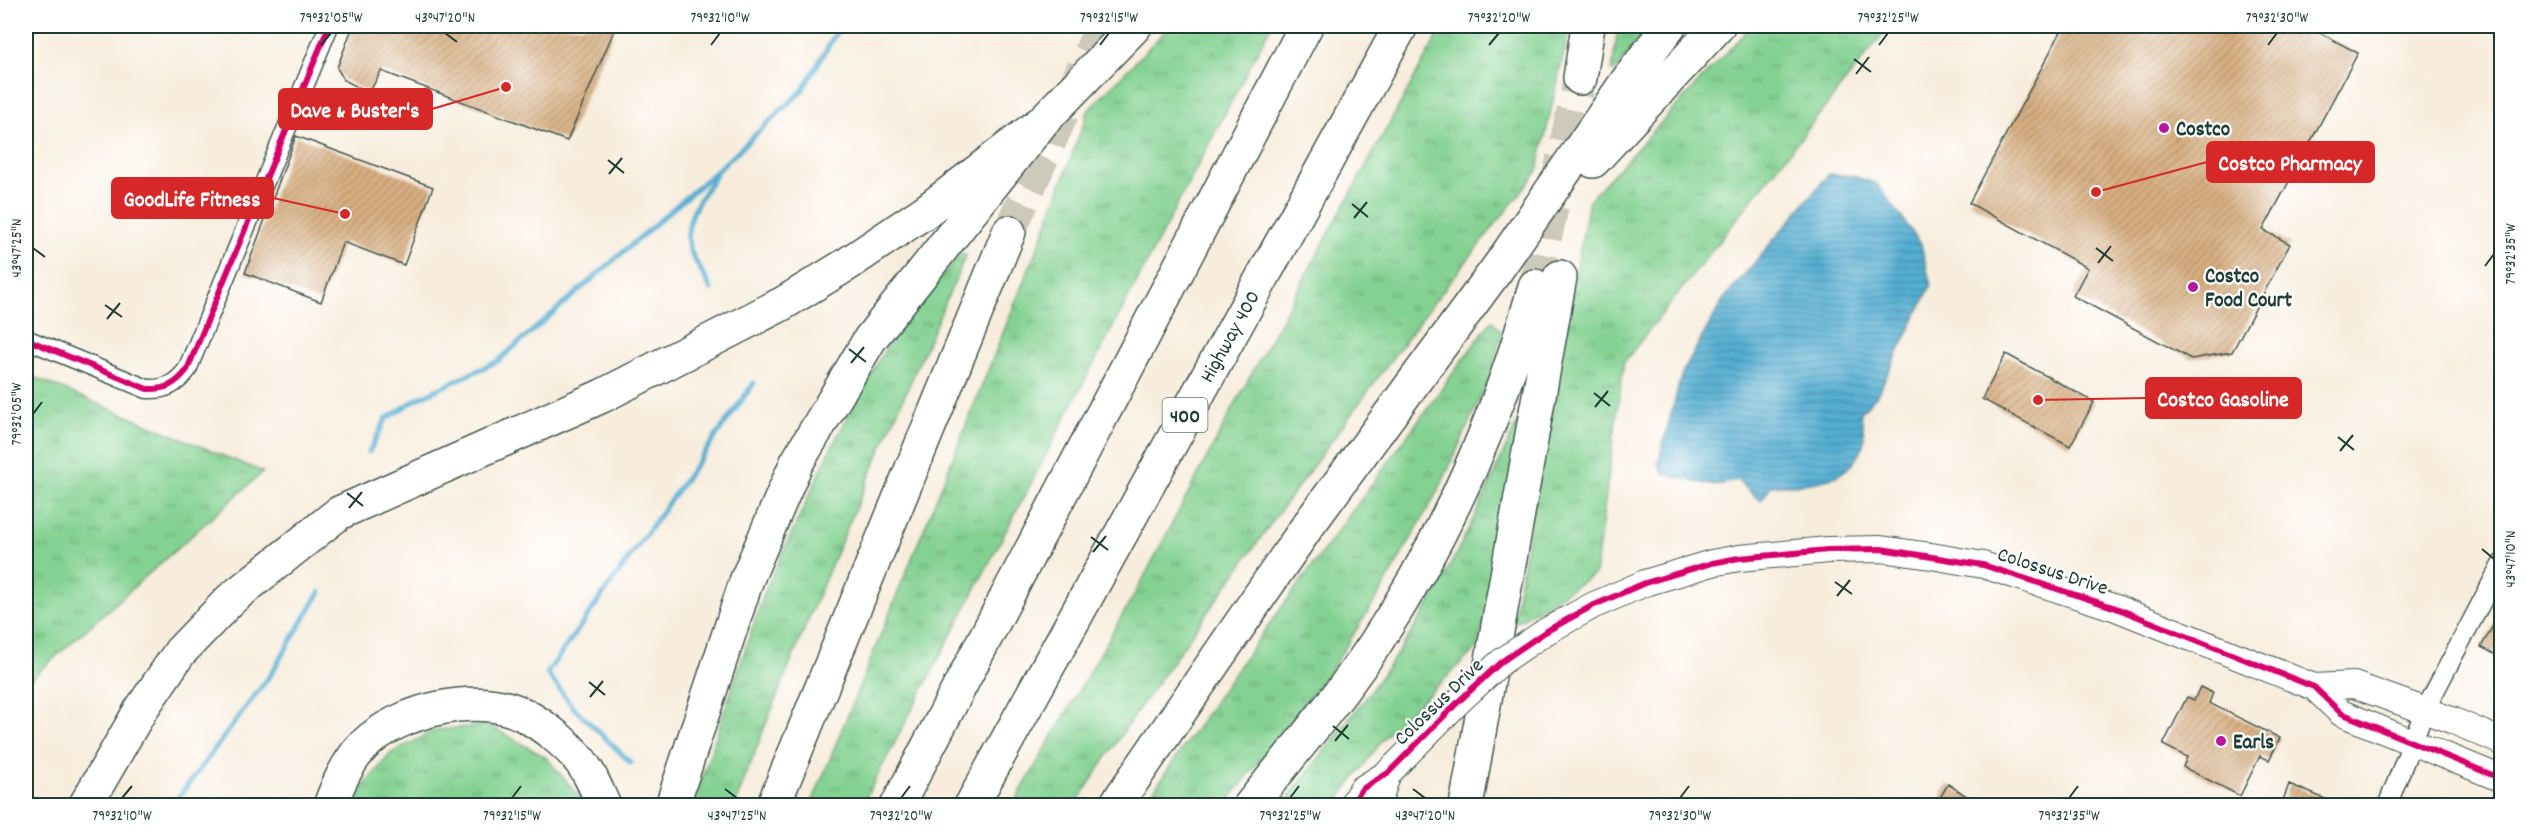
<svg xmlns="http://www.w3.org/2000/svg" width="2527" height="831" font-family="Dekko,sans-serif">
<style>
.grass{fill:url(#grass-tufts);stroke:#528863;stroke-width:1.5}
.water{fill:url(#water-rules);stroke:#3a7683;stroke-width:1.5}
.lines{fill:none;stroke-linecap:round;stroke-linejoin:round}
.stream{stroke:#54aed2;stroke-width:5}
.building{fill:url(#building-hatch)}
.highway-tunnel{stroke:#cdcabb;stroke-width:33;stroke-dasharray:33 16;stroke-linecap:butt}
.street-casing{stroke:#40574d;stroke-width:21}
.secondary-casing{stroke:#40574d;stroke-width:28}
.highway-casing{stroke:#40574d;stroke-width:36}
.street{stroke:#fff;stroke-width:18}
.secondary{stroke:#fff;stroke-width:26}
.highway{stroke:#fff;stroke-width:33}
.secondary-bridge-casing{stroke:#40574d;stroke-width:28;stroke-linecap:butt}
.secondary-bridge{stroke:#fff;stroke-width:26}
.cycleway-casing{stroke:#fff;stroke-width:10}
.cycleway{stroke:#d6006c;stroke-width:6}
.ticks{fill:none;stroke:#1f3d34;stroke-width:2}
.poi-dot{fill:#b5179e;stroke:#fff;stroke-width:2}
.labels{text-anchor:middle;stroke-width:4.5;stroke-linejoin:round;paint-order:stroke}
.shield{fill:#fff;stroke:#627771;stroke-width:1.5}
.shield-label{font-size:20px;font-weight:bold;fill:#1f3d34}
.poi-label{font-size:21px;font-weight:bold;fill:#1f3d34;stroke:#fff;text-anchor:start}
.street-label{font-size:21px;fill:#1f3d34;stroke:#fff}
.leader{fill:none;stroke:#d62828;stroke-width:2}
.callout-dot{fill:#d62828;stroke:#fff;stroke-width:2}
.callout{fill:#d62828;stroke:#d62828;stroke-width:2}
.callout-label{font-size:22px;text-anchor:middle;font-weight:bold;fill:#fff}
.neatline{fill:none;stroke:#1f3d34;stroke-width:2}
.ticks-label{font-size:15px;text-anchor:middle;fill:#1f3d34}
</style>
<defs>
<pattern id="grass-tufts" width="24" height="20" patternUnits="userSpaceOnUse" patternTransform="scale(1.5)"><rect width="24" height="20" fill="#84d292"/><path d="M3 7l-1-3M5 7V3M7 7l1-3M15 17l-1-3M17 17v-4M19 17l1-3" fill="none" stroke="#6bac78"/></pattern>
<pattern id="water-rules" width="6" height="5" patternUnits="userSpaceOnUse" patternTransform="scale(1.5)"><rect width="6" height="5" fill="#54aed2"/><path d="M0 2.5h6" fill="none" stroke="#458fab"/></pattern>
<pattern id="building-hatch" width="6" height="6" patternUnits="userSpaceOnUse" patternTransform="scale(1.5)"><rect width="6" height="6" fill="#d8af81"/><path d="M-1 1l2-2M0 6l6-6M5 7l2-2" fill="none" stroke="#af906a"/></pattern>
</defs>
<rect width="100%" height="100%" fill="#fff"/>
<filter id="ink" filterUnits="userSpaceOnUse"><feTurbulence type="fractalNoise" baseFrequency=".0167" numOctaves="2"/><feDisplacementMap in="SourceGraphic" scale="12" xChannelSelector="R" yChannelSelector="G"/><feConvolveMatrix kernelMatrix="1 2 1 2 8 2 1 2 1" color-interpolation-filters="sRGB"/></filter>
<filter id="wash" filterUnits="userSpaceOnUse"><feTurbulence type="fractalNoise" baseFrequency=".008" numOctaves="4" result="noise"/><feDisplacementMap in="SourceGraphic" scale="24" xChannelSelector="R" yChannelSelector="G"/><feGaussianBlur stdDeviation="1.35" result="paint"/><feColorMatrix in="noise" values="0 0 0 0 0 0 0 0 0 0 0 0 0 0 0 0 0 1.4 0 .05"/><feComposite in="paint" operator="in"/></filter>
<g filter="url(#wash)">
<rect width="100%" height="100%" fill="#f8eddd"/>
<path class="grass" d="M1170,26H1271L862,805H811L952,460L1048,221L1088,111Z
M1443,26H1570L1537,172L1427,311L1277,515L1135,714L1075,805H1013L1142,581L1241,393Z
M1618,26H1648L1615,71H1612Z
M1751,26H1889L1624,362L1595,574L1512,625L1589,200Z
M961,253L966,255C887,437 804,619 735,805H693L764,593L833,444L888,344Z
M1492,320L1502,333L1490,377L1440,487L1383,588L1332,668L1225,805L1143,806L1239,666Z
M26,374L263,472L26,683Z
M1521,413L1488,609L1476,649L1385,736L1335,805L1282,806C1328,745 1378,686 1418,622C1459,556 1490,484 1521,413Z
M488,725L546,757L583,801L584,805L347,806L391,753L436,730Z"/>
<path class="water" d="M1829,174L1853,176L1877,184L1921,244L1931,286L1877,395L1861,412C1861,421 1866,437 1863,445C1847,487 1809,483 1771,486L1761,500C1750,495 1746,486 1737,480L1715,486L1664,474L1658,463L1682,373L1723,300Z"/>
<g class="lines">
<path class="stream" d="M711,289C705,277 697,265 691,252C680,224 701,196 716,175
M369,452L386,419L417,399L498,361L722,166L802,91L840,26
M631,763L573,707L547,673L754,383
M172,806L271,674L320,592"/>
</g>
<g id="blocks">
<path class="building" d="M353,26H616L567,141L381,71L369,93L344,80L337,68Z
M2064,26H2307L2358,53L2263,230L2290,244L2232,352L2191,359L2073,296L2088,268L1969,203Z
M296,136L433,187L404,265L343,242L321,302L245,273Z
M2006,354L2094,402L2070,446L1982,399Z
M2502,610V658L2481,647Z
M2200,687L2213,693L2209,703L2280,738L2269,760L2260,756L2240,796L2183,767L2187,757L2163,745L2187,697L2194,700Z
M1948,784L1982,806H1935Z
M2289,784L2340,805V806H2281Z"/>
</g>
</g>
<g filter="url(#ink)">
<use href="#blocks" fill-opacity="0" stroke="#40574d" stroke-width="1.5"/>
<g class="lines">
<path class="highway-tunnel" d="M1009,232L1102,26
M1535,286L1580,78"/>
<defs>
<path id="street" d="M26,339L147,389C166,390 176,384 187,370L329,26
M2387,806L2425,710L2502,563"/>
<path id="secondary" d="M1545,632L1592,606L1645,583L1712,563L1739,558L1828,550L1881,549L1931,556L1983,565L2116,608L2191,638L2314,687L2341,713L2502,779
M2314,687L2354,685L2454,721L2502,742
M1351,806L1362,789L1388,773L1396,765
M1377,806L1388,773"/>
<path id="highway" d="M1580,78L1588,26
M1593,161L1718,26
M85,806L140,711L180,652L231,599L339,513L602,396L782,304L846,265L926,211L1042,122
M330,806C338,784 347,763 363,746C398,710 479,691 524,715C545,726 574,749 586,769C593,780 598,793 604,806
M672,806L747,579L796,464L870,339L1042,122L1135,26
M773,806L1009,232
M897,806L1306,26
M971,806L1401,26
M1115,806L1307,527L1500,265L1627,81L1669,26
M1250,806C1292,753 1337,701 1375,644C1448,533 1500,414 1535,286
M1466,806L1560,277"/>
</defs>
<use href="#street" class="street-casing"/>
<use href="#secondary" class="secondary-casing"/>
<use href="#highway" class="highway-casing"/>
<use href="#street" class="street"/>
<use href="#secondary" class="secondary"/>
<use href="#highway" class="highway"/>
<defs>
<path id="secondary-bridge" d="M1396,765L1458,702L1501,662L1545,632"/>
</defs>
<use href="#secondary-bridge" class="secondary-bridge-casing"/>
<use href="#secondary-bridge" class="secondary-bridge"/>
<defs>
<path id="cycleway" d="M26,339L147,389C166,390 176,384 187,370L329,26
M1351,806L1362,789L1388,773L1458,702L1501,662L1545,632L1592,606L1645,583L1712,563L1739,558L1828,550L1881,549L1983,565L2116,608L2314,687L2341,713L2502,779"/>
</defs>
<use href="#cycleway" class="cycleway-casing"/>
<use href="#cycleway" class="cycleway"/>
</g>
</g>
<path class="ticks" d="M445,33L457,42M321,45L331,33M711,45L720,33M1100,45L1109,33M1489,45L1499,33M1879,45L1888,33M2268,45L2277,33M1854,59L1871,72M1856,74L1869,57M608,160L624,173M609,174L622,158M1352,204L1368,217M1354,218L1367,202M33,248L45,257M2096,248L2113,261M2098,263L2111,246M2485,266L2494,254M105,305L122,317M107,319L120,303M849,349L866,362M851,363L864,347M1594,393L1610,406M1595,407L1608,391M33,414L42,402M2338,437L2354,450M2340,451L2353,435M347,493L363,506M349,508L362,492M1091,537L1108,550M2482,549L2494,559M1093,552L1106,536M1835,582L1852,594M1837,596L1850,580M589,682L605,695M590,697L603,681M1333,726L1349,739M1335,741L1348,725M725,789L737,798M1413,789L1425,798M122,798L132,786M512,798L521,786M901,798L910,786M1290,798L1299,786M1680,798L1689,786M2069,798L2078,786"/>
<g class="poi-dot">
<circle cx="2164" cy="128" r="6"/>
<circle cx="2193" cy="287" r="6"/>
<circle cx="2221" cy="741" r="6"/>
</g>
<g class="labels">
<rect class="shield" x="1162.5" y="398" width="45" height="34" rx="4.5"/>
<g class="shield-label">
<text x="1185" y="422">400</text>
</g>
<g class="poi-label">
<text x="2176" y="135">Costco</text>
<text x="2205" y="282">Costco<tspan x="2205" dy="24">Food Court</tspan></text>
<text x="2233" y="748">Earls</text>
</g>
<g class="street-label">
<text transform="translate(1229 336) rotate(-61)" y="7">Highway 400</text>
<text transform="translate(2053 570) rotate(18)" y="7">Colossus Drive</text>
<text transform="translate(1438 701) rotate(-44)" y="7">Colossus Drive</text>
</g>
</g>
<path class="leader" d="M506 87L432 109M2096 192L2207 162M345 214L273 198M2038 400L2146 398"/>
<g class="callout-dot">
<circle cx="506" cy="87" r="6"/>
<circle cx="2096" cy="192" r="6"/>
<circle cx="345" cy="214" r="6"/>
<circle cx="2038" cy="400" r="6"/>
</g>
<g class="callout">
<rect x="279" y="89" width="153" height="40" rx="6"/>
<rect x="2207" y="142" width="167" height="40" rx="6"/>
<rect x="112" y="178" width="161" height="40" rx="6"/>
<rect x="2146" y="378" width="155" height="40" rx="6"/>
</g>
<g class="callout-label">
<text x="355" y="117">Dave &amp; Buster's</text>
<text x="2290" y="170">Costco Pharmacy</text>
<text x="192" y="206">GoodLife Fitness</text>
<text x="2223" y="406">Costco Gasoline</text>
</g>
<rect width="2527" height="831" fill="none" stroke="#fff" stroke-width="66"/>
<rect x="33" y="33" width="2461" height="765" class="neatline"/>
<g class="ticks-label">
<text x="331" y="22">79°32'05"W</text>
<text x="445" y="22">43°47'20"N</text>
<text x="720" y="22">79°32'10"W</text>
<text x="1109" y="22">79°32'15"W</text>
<text x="1499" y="22">79°32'20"W</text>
<text x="1888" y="22">79°32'25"W</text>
<text x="2277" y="22">79°32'30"W</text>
<text transform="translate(16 248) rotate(-90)" y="5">43°47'25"N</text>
<text transform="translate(2510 254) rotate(-90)" y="5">79°32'35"W</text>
<text transform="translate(16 414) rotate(-90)" y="5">79°32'05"W</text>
<text transform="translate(2510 559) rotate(-90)" y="5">43°47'10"N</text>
<text x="122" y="820">79°32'10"W</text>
<text x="512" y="820">79°32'15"W</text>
<text x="737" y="820">43°47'25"N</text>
<text x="901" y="820">79°32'20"W</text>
<text x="1290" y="820">79°32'25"W</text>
<text x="1425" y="820">43°47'20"N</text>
<text x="1680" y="820">79°32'30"W</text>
<text x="2069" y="820">79°32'35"W</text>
</g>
</svg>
